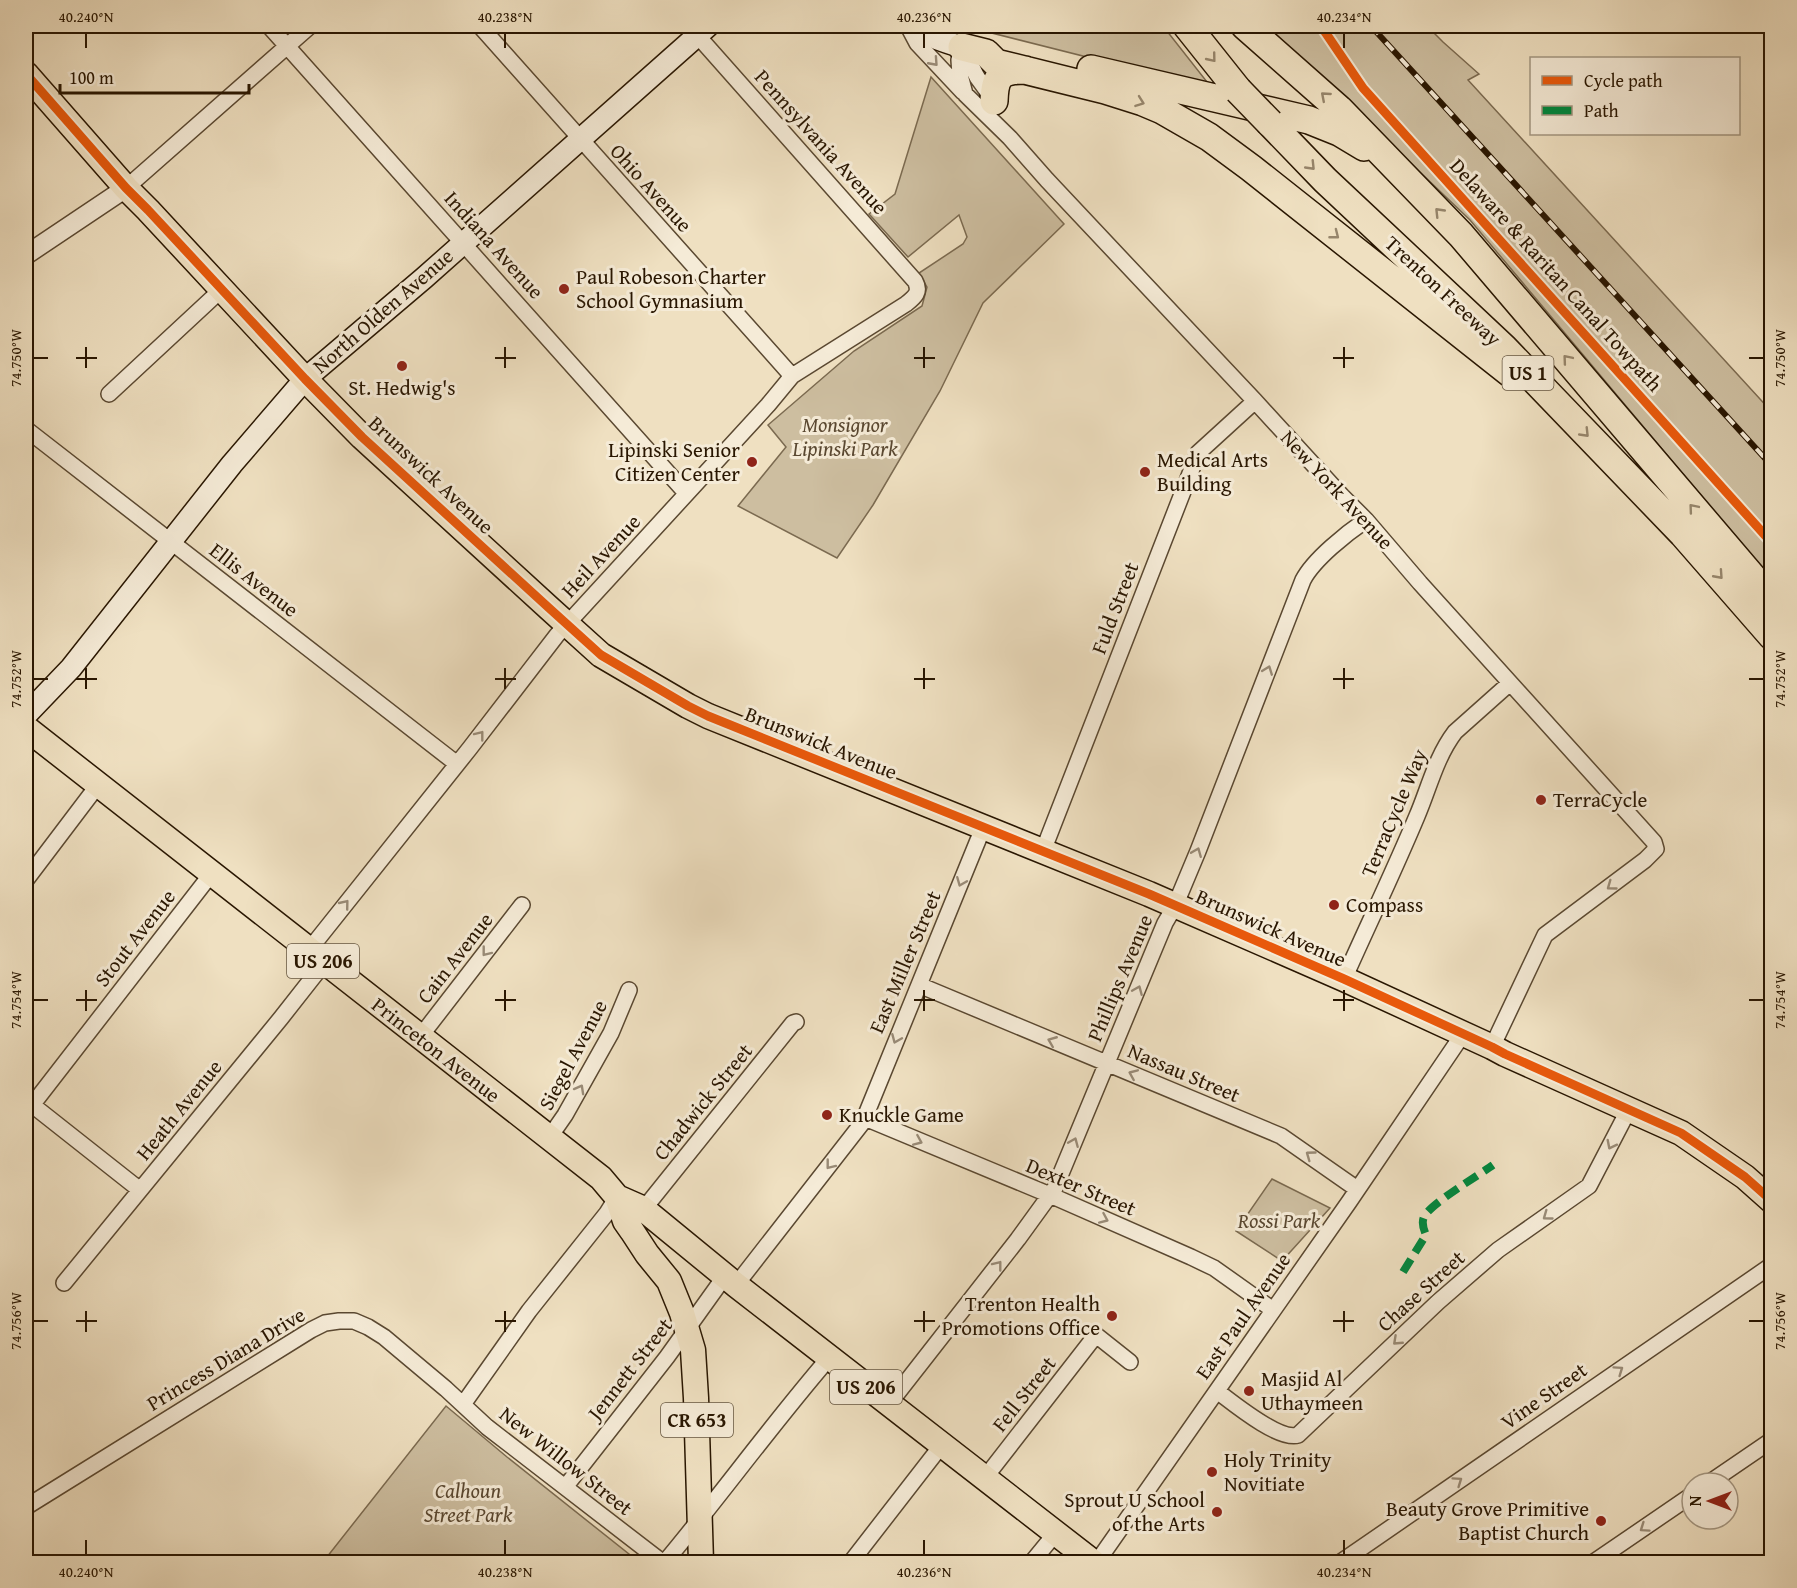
<svg xmlns="http://www.w3.org/2000/svg" width="1797" height="1588" font-family="'Gentium Book Plus',serif">
<style>
.green{fill:#cdbea0;stroke:#7b6a50;stroke-width:1.5}
.lines{fill:none;stroke-linecap:round;stroke-linejoin:round}
.minor-casing{stroke:#5a4831;stroke-width:18}
.tertiary-casing{stroke:#5a4831;stroke-width:21}
.secondary-casing{stroke:#291601;stroke-width:24}
.primary-casing{stroke:#291601;stroke-width:27}
.motorway-casing{stroke:#291601;stroke-width:30}
.minor{stroke:#f5ebd7;stroke-width:15}
.tertiary{stroke:#f5ebd7;stroke-width:18}
.secondary{stroke:#f5ebd7;stroke-width:21}
.primary{stroke:#efe0c1;stroke-width:24}
.motorway{stroke:#efe0c1;stroke-width:27}
.rail-casing{stroke:#291601;stroke-width:6}
.rail{stroke:#f5ebd7;stroke-width:4;stroke-dasharray:11;stroke-linecap:butt}
.motorway-bridge-casing{stroke:#291601;stroke-width:30;stroke-linecap:butt}
.motorway-bridge{stroke:#efe0c1;stroke-width:27}
.quiet{stroke:#00873e;stroke-width:8;stroke-dasharray:15 8;stroke-linecap:butt}
.cycleway-casing{stroke:#f5ebd7;stroke-width:13}
.cycleway{stroke:#e8590c;stroke-width:9}
.oneway{stroke:#96856b}
.oneway2{stroke:#998b77}
.ticks{fill:none;stroke:#291601;stroke-width:2}
.poi-dot{fill:#8f2418;stroke:#f5ebd7;stroke-width:2}
.labels{text-anchor:middle;stroke-width:6;stroke-linejoin:round;paint-order:stroke}
.shield{fill:#f5ebd7;stroke:#665641;stroke-width:1.5}
.shield-label{font-size:20px;font-weight:bold;fill:#291601}
.street-label{font-size:21px;fill:#291601;stroke:#f5ebd7}
.poi-label{font-size:21px;fill:#291601;stroke:#f5ebd7;text-anchor:start}
.park-label{font-size:21px;font-style:italic;fill:#5a4831;stroke:#f5ebd7}
.neatline{fill:none;stroke:#291601;stroke-width:2}
.ticks-label{font-size:15px;text-anchor:middle;fill:#291601}
</style>
<rect width="100%" height="100%" fill="#efe0c1"/>
<filter id="stains"><feTurbulence type="fractalNoise" baseFrequency=".00333" numOctaves="4"/><feColorMatrix values="0 0 0 0 .2 0 0 0 0 .09 0 0 0 0 .02 0 0 0 .5 -.17"/></filter>
<radialGradient id="worn" r=".72"><stop offset=".6" stop-color="#630" stop-opacity="0"/><stop offset="1" stop-color="#630" stop-opacity=".3"/></radialGradient>
<path class="green" d="M964,26H1163L1211,87L1174,79Z
M1267,26H1427L1443,42L1479,74L1468,80L1771,411V579L1470,220Z
M931,77L1064,224L983,303L940,391L873,505L837,558L738,506L786,447L768,425L854,351L922,306L927,287L919,273L963,244L967,237L959,215L908,257L869,214L895,194Z
M1272,1179L1330,1208L1282,1261L1236,1231Z
M446,1406L507,1457L639,1562H323Z"/>
<g class="lines">
<defs>
<path id="minor" d="M269,26L686,493
M480,26L792,376
M908,26L917,43L963,92
M962,47L959,60L960,75L965,94L1010,138L1047,180L1255,401L1342,496L1366,520L1420,583L1654,842L1656,849L1645,860L1545,935L1492,1047
M962,47L977,77L993,99
M126,188L310,26
M109,394L221,290
M26,429L457,764
M1043,851L1198,453L1255,401
M26,880L98,785
M309,950L470,748L557,635L768,405L792,376L906,304C915,297 921,292 915,281L689,26
M1344,979C1368,925 1394,871 1417,816C1429,788 1436,757 1455,732L1510,683
M919,985L1281,1136L1357,1189
M420,1037L522,905
M26,1100L140,1190
M26,1113L212,873
M865,1118L1050,1195L1191,1257L1214,1268L1273,1310
M549,1138L565,1115L611,1033L629,990
M642,1208L651,1200L793,1023L796,1022
M64,1283L281,1018L325,962
M736,1285L863,1122L983,828
M1217,1391C1233,1403 1279,1441 1298,1435L1438,1302L1498,1250L1589,1186L1629,1109
M464,1403L529,1311L607,1213L617,1197
M889,1404L1018,1239L1055,1188L1165,923L1175,906L1198,851L1303,580C1314,559 1347,533 1366,520
M984,1479L1096,1335L1130,1362
M1709,1483L1772,1440
M566,1486L667,1357L725,1276
M26,1507L311,1330L325,1323L339,1321H354L368,1327L384,1337L446,1389L487,1427L662,1562
M665,1562C721,1495 772,1424 829,1358
M851,1562L941,1446
M1032,1562L1055,1534
M1097,1562L1349,1202L1463,1034
M1341,1562L1772,1265
M1594,1562L1692,1495"/>
<path id="tertiary" d="M26,255L126,188"/>
<path id="secondary" d="M915,26C928,37 945,42 962,47
M26,715L71,668L232,464L305,379L424,278L708,26"/>
<path id="primary" d="M26,74L126,188L148,210L305,379L362,437L549,608L601,655L688,706L708,716L1149,894L1344,979L1492,1047L1505,1054L1681,1133L1745,1177L1772,1201
M26,728L601,1178L617,1197L625,1221L632,1231L647,1254L669,1281L682,1313L693,1350L696,1398L701,1562
M617,1197L642,1208L736,1285L1093,1562"/>
<path id="motorway" d="M1187,26L1238,90
M1245,26L1339,109L1461,235L1772,600
M962,47L986,53L996,63L1105,90L1143,102L1162,110L1209,137L1251,168L1510,373
M1091,69L1309,120L1339,132L1364,147
M994,101C995,76 1000,70 1025,70
M1270,123L1325,180L1504,348L1683,534L1772,636"/>
</defs>
<use href="#minor" class="minor-casing"/>
<use href="#tertiary" class="tertiary-casing"/>
<use href="#secondary" class="secondary-casing"/>
<use href="#primary" class="primary-casing"/>
<use href="#motorway" class="motorway-casing"/>
<use href="#minor" class="minor"/>
<use href="#tertiary" class="tertiary"/>
<use href="#secondary" class="secondary"/>
<use href="#primary" class="primary"/>
<use href="#motorway" class="motorway"/>
<defs>
<path id="rail" d="M1371,26L1772,466"/>
</defs>
<use href="#rail" class="rail-casing"/>
<use href="#rail" class="rail"/>
<defs>
<path id="motorway-bridge" d="M1238,90L1270,123"/>
</defs>
<use href="#motorway-bridge" class="motorway-bridge-casing"/>
<use href="#motorway-bridge" class="motorway-bridge"/>
<path class="quiet" d="M1403,1272L1426,1235C1424,1230 1421,1223 1424,1217C1430,1204 1479,1175 1493,1165"/>
<defs>
<path id="cycleway" d="M1321,26L1363,88L1772,543
M26,74L126,188L148,210L305,379L362,437L549,608L601,655L688,706L708,716L1149,894L1344,979L1492,1047L1505,1054L1681,1133L1745,1177L1772,1201"/>
</defs>
<use href="#cycleway" class="cycleway-casing"/>
<use href="#cycleway" class="cycleway"/>
</g>
<defs><path id="oneway-chevron" d="M-2-3.5L2.5 0L-2 3.5" fill="none" stroke-width="1.6" stroke-linecap="round" stroke-linejoin="round" transform="scale(1.5)"/></defs>
<g class="oneway">
<use href="#oneway-chevron" transform="translate(1212 58) rotate(51)"/>
<use href="#oneway-chevron" transform="translate(1325 96) rotate(-139)"/>
<use href="#oneway-chevron" transform="translate(1140 102) rotate(20)"/>
<use href="#oneway-chevron" transform="translate(1311 166) rotate(46)"/>
<use href="#oneway-chevron" transform="translate(1439 212) rotate(-134)"/>
<use href="#oneway-chevron" transform="translate(1335 235) rotate(38)"/>
<use href="#oneway-chevron" transform="translate(1567 359) rotate(-130)"/>
<use href="#oneway-chevron" transform="translate(1585 433) rotate(46)"/>
<use href="#oneway-chevron" transform="translate(1693 508) rotate(-130)"/>
<use href="#oneway-chevron" transform="translate(1719 575) rotate(48)"/>
</g>
<g class="oneway2">
<use href="#oneway-chevron" transform="translate(934 62) rotate(48)"/>
<use href="#oneway-chevron" transform="translate(1268 670) rotate(-69)"/>
<use href="#oneway-chevron" transform="translate(480 735) rotate(-52)"/>
<use href="#oneway-chevron" transform="translate(1197 852) rotate(-68)"/>
<use href="#oneway-chevron" transform="translate(961 882) rotate(112)"/>
<use href="#oneway-chevron" transform="translate(1611 886) rotate(144)"/>
<use href="#oneway-chevron" transform="translate(345 904) rotate(-51)"/>
<use href="#oneway-chevron" transform="translate(486 952) rotate(128)"/>
<use href="#oneway-chevron" transform="translate(1138 990) rotate(-67)"/>
<use href="#oneway-chevron" transform="translate(896 1039) rotate(113)"/>
<use href="#oneway-chevron" transform="translate(1052 1041) rotate(-158)"/>
<use href="#oneway-chevron" transform="translate(1133 1074) rotate(-157)"/>
<use href="#oneway-chevron" transform="translate(580 1089) rotate(-61)"/>
<use href="#oneway-chevron" transform="translate(918 1141) rotate(23)"/>
<use href="#oneway-chevron" transform="translate(1074 1142) rotate(-67)"/>
<use href="#oneway-chevron" transform="translate(1611 1145) rotate(117)"/>
<use href="#oneway-chevron" transform="translate(1310 1155) rotate(-144)"/>
<use href="#oneway-chevron" transform="translate(830 1165) rotate(128)"/>
<use href="#oneway-chevron" transform="translate(1547 1216) rotate(144)"/>
<use href="#oneway-chevron" transform="translate(1104 1219) rotate(24)"/>
<use href="#oneway-chevron" transform="translate(998 1265) rotate(-52)"/>
<use href="#oneway-chevron" transform="translate(1397 1341) rotate(137)"/>
<use href="#oneway-chevron" transform="translate(1619 1370) rotate(-35)"/>
<use href="#oneway-chevron" transform="translate(1458 1481) rotate(-35)"/>
<use href="#oneway-chevron" transform="translate(1644 1528) rotate(145)"/>
</g>
<path class="ticks" d="M86,33V48M505,33V48M924,33V48M1344,33V48M86,347V368M505,347V368M924,347V368M1344,347V368M33,358H48M76,358H97M495,358H516M914,358H935M1333,358H1354M1749,358H1764M86,668V689M505,668V689M924,668V689M1344,668V689M33,679H48M76,679H97M495,679H516M914,679H935M1333,679H1354M1749,679H1764M86,990V1011M505,990V1011M924,990V1011M1344,990V1011M33,1000H48M76,1000H97M495,1000H516M914,1000H935M1333,1000H1354M1749,1000H1764M86,1311V1332M505,1311V1332M924,1311V1332M1344,1311V1332M33,1321H48M76,1321H97M495,1321H516M914,1321H935M1333,1321H1354M1749,1321H1764M86,1540V1555M505,1540V1555M924,1540V1555M1344,1540V1555"/>
<g class="poi-dot">
<circle cx="564" cy="289" r="6"/>
<circle cx="402" cy="366" r="6"/>
<circle cx="752" cy="462" r="6"/>
<circle cx="1145" cy="472" r="6"/>
<circle cx="1541" cy="800" r="6"/>
<circle cx="1334" cy="905" r="6"/>
<circle cx="827" cy="1115" r="6"/>
<circle cx="1112" cy="1316" r="6"/>
<circle cx="1249" cy="1391" r="6"/>
<circle cx="1212" cy="1472" r="6"/>
<circle cx="1217" cy="1512" r="6"/>
<circle cx="1601" cy="1521" r="6"/>
</g>
<g class="labels">
<g class="shield">
<rect x="1502.5" y="356" width="51" height="34" rx="4.5"/>
<rect x="287" y="944" width="72" height="34" rx="4.5"/>
<rect x="830" y="1370" width="72" height="34" rx="4.5"/>
<rect x="661" y="1403" width="72" height="34" rx="4.5"/>
</g>
<g class="shield-label">
<text x="1528" y="380">US 1</text>
<text x="323" y="968">US 206</text>
<text x="866" y="1394">US 206</text>
<text x="697" y="1427">CR 653</text>
</g>
<g class="street-label">
<text transform="translate(821 142) rotate(48)" y="7">Pennsylvania Avenue</text>
<text transform="translate(651 188) rotate(48)" y="7">Ohio Avenue</text>
<text transform="translate(494 245) rotate(48)" y="7">Indiana Avenue</text>
<text transform="translate(1556 275) rotate(48)" y="7">Delaware &amp; Raritan Canal Towpath</text>
<text transform="translate(1443 291) rotate(43)" y="7">Trenton Freeway</text>
<text transform="translate(383 311) rotate(-41)" y="7">North Olden Avenue</text>
<text transform="translate(431 475) rotate(43)" y="7">Brunswick Avenue</text>
<text transform="translate(1337 490) rotate(47)" y="7">New York Avenue</text>
<text transform="translate(601 556) rotate(-47)" y="7">Heil Avenue</text>
<text transform="translate(254 580) rotate(38)" y="7">Ellis Avenue</text>
<text transform="translate(1115 608) rotate(-69)" y="7">Fuld Street</text>
<text transform="translate(821 743) rotate(22)" y="7">Brunswick Avenue</text>
<text transform="translate(1394 813) rotate(-67)" y="7">TerraCycle Way</text>
<text transform="translate(1271 928) rotate(24)" y="7">Brunswick Avenue</text>
<text transform="translate(135 938) rotate(-52)" y="7">Stout Avenue</text>
<text transform="translate(455 958) rotate(-52)" y="7">Cain Avenue</text>
<text transform="translate(905 962) rotate(-67)" y="7">East Miller Street</text>
<text transform="translate(1120 978) rotate(-67)" y="7">Phillips Avenue</text>
<text transform="translate(436 1050) rotate(38)" y="7">Princeton Avenue</text>
<text transform="translate(573 1055) rotate(-62)" y="7">Siegel Avenue</text>
<text transform="translate(1184 1073) rotate(23)" y="7">Nassau Street</text>
<text transform="translate(703 1102) rotate(-51)" y="7">Chadwick Street</text>
<text transform="translate(179 1110) rotate(-51)" y="7">Heath Avenue</text>
<text transform="translate(1081 1187) rotate(23)" y="7">Dexter Street</text>
<text transform="translate(1421 1291) rotate(-42)" y="7">Chase Street</text>
<text transform="translate(1243 1316) rotate(-55)" y="7">East Paul Avenue</text>
<text transform="translate(226 1359) rotate(-31)" y="7">Princess Diana Drive</text>
<text transform="translate(630 1369) rotate(-52)" y="7">Jennett Street</text>
<text transform="translate(1024 1394) rotate(-52)" y="7">Fell Street</text>
<text transform="translate(1544 1396) rotate(-35)" y="7">Vine Street</text>
<text transform="translate(566 1461) rotate(38)" y="7">New Willow Street</text>
</g>
<g class="poi-label">
<text x="576" y="284">Paul Robeson Charter<tspan x="576" dy="24">School Gymnasium</tspan></text>
<text x="402" y="395" text-anchor="middle">St. Hedwig's</text>
<text x="740" y="457" text-anchor="end">Lipinski Senior<tspan x="740" dy="24">Citizen Center</tspan></text>
<text x="1157" y="467">Medical Arts<tspan x="1157" dy="24">Building</tspan></text>
<text x="1553" y="807">TerraCycle</text>
<text x="1346" y="912">Compass</text>
<text x="839" y="1122">Knuckle Game</text>
<text x="1100" y="1311" text-anchor="end">Trenton Health<tspan x="1100" dy="24">Promotions Office</tspan></text>
<text x="1261" y="1386">Masjid Al<tspan x="1261" dy="24">Uthaymeen</tspan></text>
<text x="1224" y="1467">Holy Trinity<tspan x="1224" dy="24">Novitiate</tspan></text>
<text x="1205" y="1507" text-anchor="end">Sprout U School<tspan x="1205" dy="24">of the Arts</tspan></text>
<text x="1589" y="1516" text-anchor="end">Beauty Grove Primitive<tspan x="1589" dy="24">Baptist Church</tspan></text>
</g>
<g class="park-label">
<text x="845" y="432">Monsignor<tspan x="845" dy="24">Lipinski Park</tspan></text>
<text x="1279" y="1228">Rossi Park</text>
<text x="468" y="1498">Calhoun<tspan x="468" dy="24">Street Park</tspan></text>
</g>
</g>
<rect width="1797" height="1588" fill="none" stroke="#efe0c1" stroke-width="66"/>
<rect x="1530" y="57" width="210" height="78" fill="#f5ebd7" stroke="#a39681" stroke-width="1.5"/>
<rect x="1542" y="76" width="30" height="9" fill="#e8590c" stroke="#a39681" stroke-width="1.5"/>
<text x="1584" y="87" font-size="18" fill="#291601">Cycle path</text>
<rect x="1542" y="106" width="30" height="9" fill="#00873e" stroke="#a39681" stroke-width="1.5"/>
<text x="1584" y="117" font-size="18" fill="#291601">Path</text>
<g transform="translate(1710 1501) rotate(270)"><circle r="28" fill="#f5ebd7" stroke="#a39681" stroke-width="1.5"/>
<path d="M0-4.5L10 22L0 15L-10 22Z" fill="#8f2418"/>
<text y="-9" font-size="16" font-weight="bold" text-anchor="middle" fill="#291601">N</text>
</g>
<path d="M60 84v9h189v-9" fill="none" stroke="#291601" stroke-width="3"/>
<text x="69" y="84" font-size="18" fill="#291601" stroke="#f5ebd7" stroke-width="4.5" paint-order="stroke">100 m</text>
<rect x="33" y="33" width="1731" height="1522" class="neatline"/>
<g class="ticks-label">
<text x="86" y="22">40.240°N</text>
<text x="505" y="22">40.238°N</text>
<text x="924" y="22">40.236°N</text>
<text x="1344" y="22">40.234°N</text>
<text transform="translate(1780 358) rotate(-90)" y="5">74.750°W</text>
<text transform="translate(16 358) rotate(-90)" y="5">74.750°W</text>
<text transform="translate(1780 679) rotate(-90)" y="5">74.752°W</text>
<text transform="translate(16 679) rotate(-90)" y="5">74.752°W</text>
<text transform="translate(1780 1000) rotate(-90)" y="5">74.754°W</text>
<text transform="translate(16 1000) rotate(-90)" y="5">74.754°W</text>
<text transform="translate(1780 1321) rotate(-90)" y="5">74.756°W</text>
<text transform="translate(16 1321) rotate(-90)" y="5">74.756°W</text>
<text x="86" y="1577">40.240°N</text>
<text x="505" y="1577">40.238°N</text>
<text x="924" y="1577">40.236°N</text>
<text x="1344" y="1577">40.234°N</text>
</g>
<rect width="100%" height="100%" filter="url(#stains)"/>
<rect width="100%" height="100%" fill="url(#worn)"/>
</svg>
